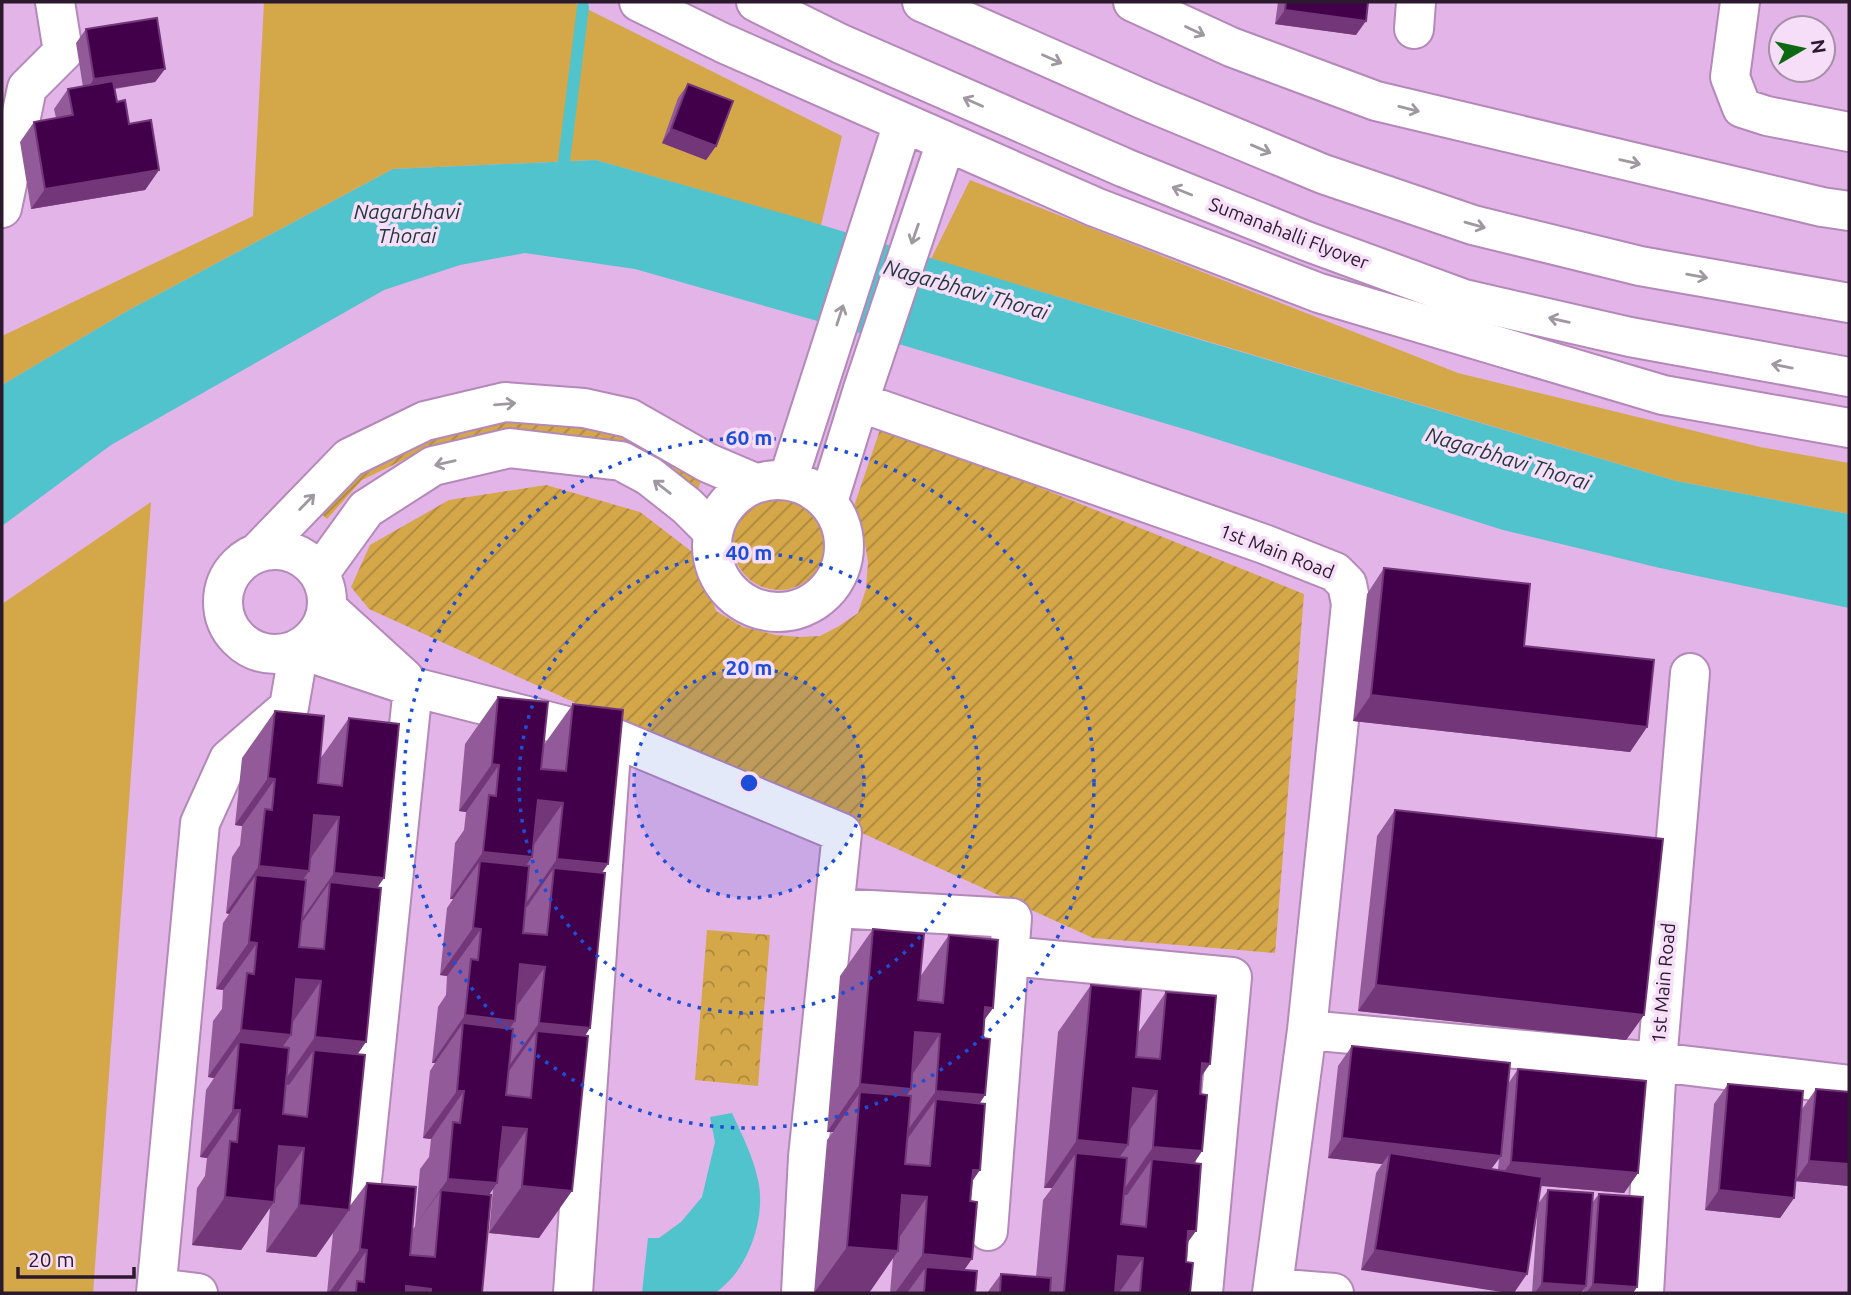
<svg xmlns="http://www.w3.org/2000/svg" width="1851" height="1295" font-family="Ubuntu,sans-serif">
<style>
.grass{fill:#d4a749}
.park{fill:url(#park-crowns)}
.garden{fill:url(#garden-furrows)}
.water{fill:#50c3cd}
.lines{fill:none;stroke-linecap:round;stroke-linejoin:round}
.stream{stroke:#50c3cd;stroke-width:12}
.minor-casing{stroke:#b488b9;stroke-width:42}
.highway-casing{stroke:#b488b9;stroke-width:42}
.minor{stroke:#fff;stroke-width:38}
.highway{stroke:#fff;stroke-width:38}
.wall{fill:#925a98;fill-rule:evenodd}
.shaded-wall{fill:#723679}
.building{fill:#42004a;stroke:#723679;stroke-width:2}
.oneway{stroke:#a098a0}
.ring{fill:none;stroke:#1d4ed8;stroke-width:3.5;stroke-dasharray:3.5 7}
.labels{text-anchor:middle;stroke-width:7;stroke-linejoin:round;paint-order:stroke}
.street-label{font-size:19px;fill:#2b1a2d;stroke:#f6def8}
.water-label{font-size:21px;font-style:italic;fill:#1f383b;stroke:#f6def8}
.centre{fill:#1d4ed8;stroke:#f6def8;stroke-width:3.5}
.ring-label{font-size:21px;text-anchor:middle;font-weight:bold;fill:#1d4ed8;stroke:#f6def8;stroke-width:7;stroke-linejoin:round;paint-order:stroke}
</style>
<defs>
<pattern id="park-crowns" width="20" height="18" patternUnits="userSpaceOnUse" patternTransform="scale(1.75)"><rect width="20" height="18" fill="#d4a749"/><path d="M2 6a3 3 0 1 1 6 0M12 15a3 3 0 1 1 6 0" fill="none" stroke="#ac873d"/></pattern>
<pattern id="garden-furrows" width="10" height="10" patternUnits="userSpaceOnUse" patternTransform="scale(1.75)"><rect width="10" height="10" fill="#d4a749"/><path d="M-1 1l2-2M0 10L10 0M9 11l2-2" fill="none" stroke="#ac873d"/></pattern>
</defs>
<rect width="100%" height="100%" fill="#e2b4e7"/>
<path class="grass" d="M264,2H573L842,136L821,225L596,160L393,169L129,310L2,385V336L253,216Z
M970,180L1458,373L1760,447L1849,463V514L1676,481L931,259Z
M151,502L93,1293H2V604Z"/>
<path class="park" d="M707,930L770,935L758,1086L695,1080Z"/>
<path class="garden" d="M508,418L628,433L703,474L696,496L510,435L432,446L362,480L327,519L318,511L357,468L430,432Z
M882,424L1304,594L1275,953L1093,938L369,609L351,587L370,545L449,500L546,485L640,512L695,554L716,611L743,627L776,635L799,637L820,636L839,626L858,613L866,589L868,562L863,531L852,512Z
M733 544a46 46 0 1 1 92 0a46 46 0 1 1-92 0Z"/>
<path class="water" d="M596,160L792,216L1201,340L1676,481L1849,514V608L1660,568L1503,530L1194,432L902,345L635,269L525,253L460,265L384,290L111,445L2,526V385L129,310L393,169Z
M732,1113C742,1135 753,1156 758,1180C765,1210 754,1250 735,1274C730,1281 722,1287 716,1293H642L648,1238H659L681,1222L702,1197L715,1142L710,1117Z"/>
<g class="lines">
<path class="stream" d="M562,177L583,7"/>
<defs>
<path id="minor" d="M639,2L723,43L1095,207L1319,293L1663,395L1849,428
M1133,2L1231,47L1376,101L1822,207L1849,211
M1740,2L1730,77L1742,108L1767,116L1849,132
M1414,29L1416,2
M2,208L27,88L63,52L55,2
M859,402L1264,544L1335,572L1347,584L1351,604L1307,1030L1272,1293
M712 546a66 66 0 1 1 132 0a66 66 0 1 1-132 0Z
M788,480L903,123
M828,502L863,389L946,142
M223 602a52 52 0 1 1 104 0a52 52 0 1 1-104 0Z
M259,551L349,458L425,421L505,402L584,408L629,418L708,463L755,483
M319,574L366,509L433,466L510,448L621,461L649,476L687,506L713,532
M327,608L404,678
M835,908L1012,918L988,1231
M1009,956L1232,977L1203,1293
M1307,1030L1657,1062L1849,1085
M359,1209L413,687
M157,1288L198,1293
M1273,1288L1334,1293
M156,1293L200,823L229,759L289,707L299,649L413,687L610,737
M573,1293L612,737L842,833L808,1157L801,1293
M1644,1293L1657,1062L1690,673"/>
<path id="highway" d="M756,2L841,44L1125,168L1306,241L1464,299L1630,337L1849,377
M922,2L1147,101L1323,174L1473,225L1640,266L1849,303"/>
</defs>
<use href="#minor" class="minor-casing"/>
<use href="#highway" class="highway-casing"/>
<use href="#minor" class="minor"/>
<use href="#highway" class="highway"/>
</g>
<path class="wall" d="M1278,2H1368L1356,35L1275,24Z
M86,29L165,69L155,82L115,89L117,102L129,124L159,170L145,190L31,209L20,142L34,122L56,118L54,109L68,89L83,87L76,43Z
M688,84L716,146L706,160L662,143L678,98Z
M1384,568L1524,646L1647,727L1630,752L1353,721L1367,594Z
M498,697L543,746L573,704L602,873L590,1028L585,1036L539,1238L489,1233L493,1189L489,1195L482,1293H327L333,1233L316,1257L266,1252L270,1208L241,1250L192,1245L197,1188L205,1176L207,1158L200,1157L206,1090L214,1078L208,1077L213,1021L222,1009L223,990L216,989L223,923L229,914L226,913L232,857L240,845L242,826L235,825L242,758L275,711L320,759L349,718L378,887L357,1054L349,1207L367,1183L412,1231L415,1226L420,1169L429,1157L431,1139L423,1138L430,1071L435,1063H432L438,1007L446,995L447,976L440,975L447,908L453,899H450L455,843L464,830L466,812L459,811L465,744Z
M1395,810L1644,1015L1626,1040L1358,1011L1377,836Z
M873,929L920,977L949,935L993,1008L984,1019L983,1038L985,1095L980,1103L964,1270L975,1293H890L893,1258L869,1293H814L827,1140L833,1132H827L840,976Z
M1091,985L1138,1033L1166,992L1201,1075L1200,1094L1202,1151L1194,1163L1186,1262L1190,1293H987L1001,1274L1036,1277L1043,1200L1052,1188H1044L1058,1032Z
M1352,1046L1508,1084L1518,1069L1638,1173L1624,1193L1541,1186L1361,1270L1376,1173L1382,1164L1328,1158L1338,1066ZM1499,1158L1498,1170L1491,1169Z
M1728,1084L1802,1109L1816,1089L1849,1186L1795,1181L1794,1198L1780,1218L1705,1210L1714,1104Z
M1548,1190L1592,1203L1599,1194L1637,1287L1633,1293H1583L1584,1290L1581,1293H1532L1538,1204Z"/>
<path class="shaded-wall" d="M1285,10L1366,21L1356,35L1275,24Z
M165,69L155,82L84,93L94,79Z
M671,129L716,146L706,160L662,143Z
M159,170L145,190L31,209L45,189Z
M1371,695L1647,727L1630,752L1353,721Z
M492,764L499,765L466,812L459,811Z
M268,778L275,779L242,826L235,825Z
M538,800L563,803L530,850Z
M314,815L339,817L306,865Z
M483,852L532,857L499,904L480,861L453,899H450Z
M557,859L608,864L575,912L554,868L527,907L524,906Z
M259,866L309,871L276,918L256,875L229,914L226,913Z
M334,873L384,878L351,926L330,882L303,921L301,920Z
M473,928L481,929L447,976L440,975Z
M249,942L257,943L223,990L216,989Z
M520,964L545,967L511,1014Z
M296,979L321,981L288,1029Z
M1376,985L1644,1015L1626,1040L1358,1011Z
M985,1007L993,1008L959,1055Z
M465,1015L515,1021L481,1068L463,1023L435,1063H432Z
M539,1023L590,1028L557,1076L537,1031L509,1071L506,1070Z
M241,1030L291,1035L257,1082L239,1042L214,1078L208,1077Z
M915,1032L940,1034L907,1082Z
M315,1037L366,1042L333,1090L314,1050L289,1085L282,1084Z
M1202,1063L1210,1064L1177,1111Z
M860,1084L911,1089L878,1136L860,1092L833,1132H827Z
M1133,1088L1157,1091L1124,1138Z
M457,1091H464L431,1139L423,1138Z
M936,1091L985,1095L952,1143L936,1099L908,1138H902Z
M233,1110H240L207,1158L200,1157Z
M503,1127L527,1129L494,1177Z
M1342,1138L1501,1156L1486,1176L1390,1153L1382,1164L1328,1158Z
M1077,1140L1128,1145L1095,1192L1076,1153L1052,1188H1044Z
M279,1146L304,1148L271,1196Z
M1153,1147L1202,1151L1169,1199L1152,1159L1127,1195H1120Z
M1809,1161L1849,1164V1186L1795,1181Z
M1511,1162L1638,1173L1624,1193L1497,1182Z
M973,1170H980L947,1218Z
M448,1179L497,1183L464,1231L441,1190L415,1226Z
M522,1186L572,1191L539,1238L489,1233Z
M1719,1190L1794,1198L1780,1218L1705,1210Z
M902,1195L927,1197L894,1245Z
M225,1197L274,1202L241,1250L192,1245Z
M299,1205L349,1210L316,1257L266,1252Z
M1188,1231H1196L1162,1278Z
M847,1247L898,1251L869,1293H814Z
M360,1249L367,1250L337,1293H329Z
M1375,1250L1527,1274L1514,1293H1508L1361,1270Z
M923,1254L972,1259L948,1293L926,1267L907,1293H895Z
M1118,1256L1143,1258L1119,1293H1093Z
M1542,1283L1586,1286L1581,1293H1535Z
M1593,1284L1637,1287L1633,1293H1586Z
M406,1286L431,1289L428,1293H402Z"/>
<path class="building" d="M1286,2H1368L1366,21L1285,10Z
M157,18L165,69L94,79L86,29Z
M113,81L117,102L125,100L129,124L151,120L159,170L45,189L34,122L73,115L68,89Z
M688,84L733,101L716,146L671,129Z
M1384,568L1530,584L1524,646L1654,660L1647,727L1371,695Z
M498,697L548,702L541,769L566,771L573,704L623,710L608,864L557,859L563,803L538,800L532,857L483,852L489,795L496,796L499,765L492,764Z
M275,711L324,716L318,783L342,786L349,718L399,724L384,878L334,873L339,817L314,815L309,871L259,866L265,809L272,810L275,779L268,778Z
M1395,810L1663,839L1644,1015L1376,985Z
M480,861L529,866L523,933L547,935L554,868L605,873L590,1028L539,1023L545,967L520,964L515,1021L465,1015L471,959L478,960L481,929L473,928Z
M256,875L306,880L299,947L324,949L330,882L381,888L366,1042L315,1037L321,981L296,979L291,1035L241,1030L247,973L254,974L257,943L249,942Z
M873,929L924,934L918,1000L943,1003L949,935L998,940L993,1008L985,1007L983,1038L990,1039L985,1095L936,1091L940,1034L915,1032L911,1089L860,1084Z
M1091,985L1141,990L1136,1057L1160,1059L1166,992L1216,996L1210,1064L1202,1063L1200,1094L1207,1095L1202,1151L1153,1147L1157,1091L1133,1088L1128,1145L1077,1140Z
M463,1023L513,1029L506,1095L531,1098L537,1031L588,1036L572,1191L522,1186L527,1129L503,1127L497,1183L448,1179L453,1122L460,1123L464,1091H457Z
M239,1042L289,1048L283,1114L307,1117L314,1050L365,1055L349,1210L299,1205L304,1148L279,1146L274,1202L225,1197L230,1141L237,1142L240,1110H233Z
M1352,1046L1510,1063L1501,1156L1342,1138Z
M1518,1069L1646,1081L1638,1173L1511,1162Z
M1728,1084L1803,1091L1794,1198L1719,1190Z
M1816,1089L1849,1092V1164L1809,1161Z
M860,1092L911,1096L905,1164L930,1166L936,1099L985,1104L980,1170H973L970,1201L977,1202L972,1259L923,1254L927,1197L902,1195L898,1251L847,1247Z
M1076,1153L1127,1158L1121,1224L1146,1227L1152,1159L1201,1164L1196,1231H1188L1186,1262L1193,1263L1190,1293H1140L1143,1258L1118,1256L1115,1293H1064Z
M1390,1153L1542,1177L1527,1274L1375,1250Z
M367,1183L416,1187L410,1255L435,1257L441,1190L491,1195L482,1293H431V1289L406,1286V1293H356L357,1281L364,1282L367,1250L360,1249Z
M1548,1190L1593,1193L1586,1286L1542,1283Z
M1599,1194L1643,1197L1637,1287L1593,1284Z
M926,1267L977,1271L975,1293H924Z
M1001,1274L1051,1278L1050,1293H1000Z"/>
<defs><path id="oneway-shaft" d="M-6 0H5M1.5-3L5.5 0L1.5 3" fill="none" stroke-width="1.6" stroke-linecap="round" stroke-linejoin="round" transform="scale(1.75)"/></defs>
<g class="oneway">
<use href="#oneway-shaft" transform="translate(1195 31) rotate(25)"/>
<use href="#oneway-shaft" transform="translate(1052 59) rotate(24)"/>
<use href="#oneway-shaft" transform="translate(973 102) rotate(-156)"/>
<use href="#oneway-shaft" transform="translate(1409 109) rotate(14)"/>
<use href="#oneway-shaft" transform="translate(1261 149) rotate(23)"/>
<use href="#oneway-shaft" transform="translate(1630 162) rotate(13)"/>
<use href="#oneway-shaft" transform="translate(1182 191) rotate(-158)"/>
<use href="#oneway-shaft" transform="translate(1475 225) rotate(16)"/>
<use href="#oneway-shaft" transform="translate(915 234) rotate(109)"/>
<use href="#oneway-shaft" transform="translate(1697 276) rotate(10)"/>
<use href="#oneway-shaft" transform="translate(840 315) rotate(-72)"/>
<use href="#oneway-shaft" transform="translate(1559 320) rotate(-167)"/>
<use href="#oneway-shaft" transform="translate(1782 366) rotate(-169)"/>
<use href="#oneway-shaft" transform="translate(505 404) rotate(-5)"/>
<use href="#oneway-shaft" transform="translate(445 463) rotate(167)"/>
<use href="#oneway-shaft" transform="translate(662 487) rotate(-142)"/>
<use href="#oneway-shaft" transform="translate(307 502) rotate(-46)"/>
</g>
<circle cx="749" cy="783" r="115" fill="#1d4ed8" fill-opacity=".12"/>
<g class="ring">
<circle cx="749" cy="783" r="115"/>
<circle cx="749" cy="783" r="230"/>
<circle cx="749" cy="783" r="345"/>
</g>
<g class="labels">
<g class="street-label">
<text transform="translate(1289 233) rotate(21)" y="7">Sumanahalli Flyover</text>
<text transform="translate(1277 551) rotate(21)" y="7">1st Main Road</text>
<text transform="translate(1663 983) rotate(-85)" y="7">1st Main Road</text>
</g>
<g class="water-label">
<text x="407" y="219">Nagarbhavi<tspan x="407" dy="24">Thorai</tspan></text>
<text transform="translate(966 290) rotate(16)" y="7">Nagarbhavi Thorai</text>
<text transform="translate(1508 459) rotate(17)" y="7">Nagarbhavi Thorai</text>
</g>
</g>
<circle cx="749" cy="783" r="10" class="centre"/>
<g class="ring-label">
<text x="749" y="445">60 m</text>
<text x="749" y="560">40 m</text>
<text x="749" y="675">20 m</text>
</g>
<rect width="1851" height="1295" fill="none" stroke="#2b1a2d" stroke-width="7"/>
<g transform="translate(1802 49) rotate(81)"><circle r="33" fill="#f6def8" stroke="#a590a7" stroke-width="2"/>
<path d="M0-5L12 26L0 18L-12 26Z" fill="#0c6811"/>
<text y="-10" font-size="19" font-weight="bold" text-anchor="middle" fill="#2b1a2d">N</text>
</g>
<path d="M18 1267v10h116v-10" fill="none" stroke="#2b1a2d" stroke-width="3.5"/>
<text x="28" y="1267" font-size="21" fill="#2b1a2d" stroke="#f6def8" stroke-width="5" paint-order="stroke">20 m</text>
</svg>
